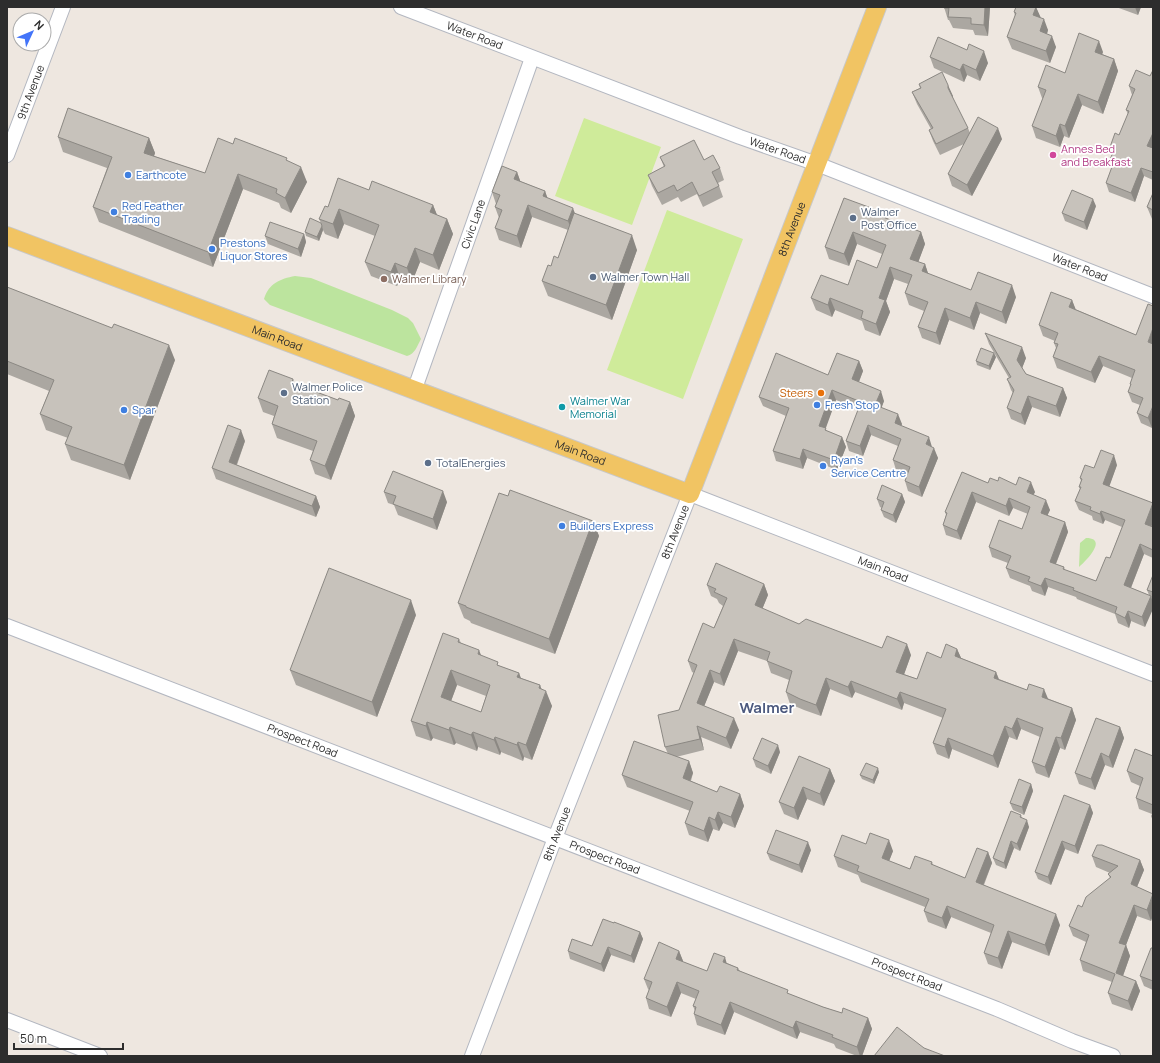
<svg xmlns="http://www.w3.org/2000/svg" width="1160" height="1063" font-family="Manrope,sans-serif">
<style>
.green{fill:#bce49e}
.pitch{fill:#cfeb9a}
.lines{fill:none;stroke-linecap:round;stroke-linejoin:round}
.minor-casing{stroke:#b3b7c0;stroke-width:16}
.major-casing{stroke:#c8c8c8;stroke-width:20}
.minor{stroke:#fff;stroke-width:14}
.major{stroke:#f1c463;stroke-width:18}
.wall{fill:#aba7a1;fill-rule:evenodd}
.shaded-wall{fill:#8b8883}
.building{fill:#c7c2bb;stroke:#8b8883;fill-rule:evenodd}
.hotel-dot{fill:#d1479c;stroke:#fff;stroke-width:1.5}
.shop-dot{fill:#3f7fe0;stroke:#fff;stroke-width:1.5}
.service-dot{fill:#5c6f8a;stroke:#fff;stroke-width:1.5}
.education-dot{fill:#8d6e63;stroke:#fff;stroke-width:1.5}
.food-dot{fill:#e8710a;stroke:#fff;stroke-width:1.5}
.culture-dot{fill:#0f9aa8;stroke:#fff;stroke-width:1.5}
.labels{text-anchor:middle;stroke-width:3.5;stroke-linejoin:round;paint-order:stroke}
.street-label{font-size:11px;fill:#2d2d2d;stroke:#fff}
.hotel-label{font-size:11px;fill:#b23c85;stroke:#fff;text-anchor:start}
.shop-label{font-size:11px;fill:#366cbe;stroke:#fff;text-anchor:start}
.service-label{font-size:11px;fill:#4e5e75;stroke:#fff;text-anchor:start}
.education-label{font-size:11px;fill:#785e54;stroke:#fff;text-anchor:start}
.food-label{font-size:11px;fill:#c56008;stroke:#fff;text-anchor:end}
.culture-label{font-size:11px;fill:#0d838f;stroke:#fff;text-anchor:start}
.district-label{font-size:15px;font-weight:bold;fill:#4d5a7f;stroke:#fff}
</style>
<rect width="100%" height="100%" fill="#eee7e0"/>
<path class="green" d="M295,276L311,278L392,310L408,318L413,323L421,339C417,346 415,354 407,356L270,305L264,299C269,283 280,279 295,276Z
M1086,538C1109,538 1085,562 1079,567L1080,543Z"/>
<path class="pitch" d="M584,118L661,147L632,225L555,196Z
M667,210L743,239L683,399L607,370Z"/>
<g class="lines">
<defs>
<g id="minor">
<path id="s1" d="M401,7L740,137L817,164L1153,296"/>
<path id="s2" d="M7,155L63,7"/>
<path id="s3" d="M414,391L532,58"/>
<path id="s4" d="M7,626L997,1009L1072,1041L1113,1056"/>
<path d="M7,1020L100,1056"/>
<path id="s5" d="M472,1056L555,838L690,494L1153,674"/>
</g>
<g id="major">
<path id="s6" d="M7,236L690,494L877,7"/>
</g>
</defs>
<use href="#minor" class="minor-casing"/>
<use href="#major" class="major-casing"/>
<use href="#minor" class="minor"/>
<use href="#major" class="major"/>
</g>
<path class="wall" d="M944,7H990L988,36L975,35L973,30L953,28L949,20H948Z
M1036,7L1040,18L1048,30L1047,34L1056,47L1050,63L1012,49L1007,37L1015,16L1014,12Z
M1116,7H1141L1138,15Z
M967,50L988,63L980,81L967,75L964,82L934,68L930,57Z
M1103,52L1102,54L1114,59L1118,71L1103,114L1082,105L1069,138L1064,136L1060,147L1036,138L1032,126L1043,98H1042L1038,87Z
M1153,70V180L1144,176L1135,202L1109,192L1106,183L1112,167L1110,160L1112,154L1110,147L1119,135L1128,114L1126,110L1132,95L1129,86L1150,76Z
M919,84L953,96L952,98L968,128L970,133L1002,139L972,196L952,186L948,174L964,144L940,155L933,141L929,130L931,129L917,104L912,92L920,88Z
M58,137L149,138L155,153L154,156L205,173L233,144L288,161L307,182L291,213L281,208L279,203L243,189L213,267L99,222L93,207L107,168L63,152Z
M660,157L704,160L720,168L724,180L718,183L723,197L703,207L697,194L681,202L678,197L662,205L652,186L648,175L664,167Z
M517,172L520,181L545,191L547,198L637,250L612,320L548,296L542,281L551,266L558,258L568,230L532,217L521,248L499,240L495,228L499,218L495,207L496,204L492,192Z
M369,190L433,205L437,215L447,219L453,234L439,270L420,262L412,282L400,278L397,286L371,276L365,262L375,236L344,224L338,239L325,234L323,230L319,241L306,236L305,232L321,223L319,219L328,207Z
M1153,193V219H1152L1147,207Z
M844,198L886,218L921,232L925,244L918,262L925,264L928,274L971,290L1016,297L1006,324L980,313L974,330L949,320L940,345L922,338L918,327L924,311L909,305L905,293L908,284L894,279L886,301L890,312L880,336L865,330L862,321L835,310L832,317L816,310L811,298L848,285L877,268L882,254L857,244L849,266L829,259L825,247Z
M1096,206L1087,230L1065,221L1062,213Z
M304,234L306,242L301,257L268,244L265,236Z
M7,287L175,360L130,480L71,460L65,444L68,438L46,430L40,414L49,391L7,374Z
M1072,300L1075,309L1136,335L1152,428L1141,423L1137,413L1140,405L1132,402L1128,392L1131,386L1130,384L1132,378L1103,366L1095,383L1057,368L1053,357L1056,348L1054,343L1055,341L1043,336L1039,325Z
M985,333L1026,358L1022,368L1026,374L1063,388L1067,398L1060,417L1032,407L1025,425L1011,419L1007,408L1013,393L1011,390L1007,379L1009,378L989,344Z
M996,357L990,370L977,365L976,361Z
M859,361L863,371L859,382L884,401L881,408L902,424L901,426L932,447L938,458L922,497L908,491L905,481L908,474L896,470L893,460L898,446L871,435L863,456L849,451L846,441L859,409L836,400L825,428L827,431L842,437L846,447L837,470L807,458L803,469L776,461L773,451L786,416L763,406L759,397L828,375Z
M293,379L295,384L338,400L350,402L355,416L331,480L315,474L310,460L313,451L277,438L272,424L274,416L263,412L258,398Z
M245,441L237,465L316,496L320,507L316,517L216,479L212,468Z
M1117,465L1109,486L1153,504V522L1151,527H1153V558L1144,554L1131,588L1149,595L1147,590L1153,575V601L1152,600L1145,627L1131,621L1129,628L1118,623L1115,614L1077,599L1076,597L1048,587L1045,596L1032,591L1030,586L1010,578L1006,568L1008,563L992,557L989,547L1022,529L1028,514L1013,508L1009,516L976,502L961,540L946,535L943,525L946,515L945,512L962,472L988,483L998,481L1016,485L1035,492L1033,495L1050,510L1047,515L1065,522L1068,532L1056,564L1064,567L1065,570L1096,581L1110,558L1122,527L1105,520L1103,524L1093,520L1092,516L1079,510L1075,501L1080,489L1079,487L1081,481L1080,478L1094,468Z
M384,492L447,502L437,530L398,515L394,505L388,503Z
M902,494L905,502L896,523L884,517L881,510L882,508L880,507L877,499Z
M508,496L593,521L599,536L555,654L471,623L470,621L464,618L458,603Z
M764,584L768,595L762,609L799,624L882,648L911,655L904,674L917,679L941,658L957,649L961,658L996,672L999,679L1072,708L1076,720L1065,750L1060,748L1049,778L1036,773L1032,762L1040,737L1021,729L1017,740L1009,737L998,768L952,749L949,759L937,754L933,743L943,718L904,703L902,710L855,692L852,698L830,689L821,716L804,710L790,704L786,692L789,680L771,673L767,661L738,651L724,686L714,682L704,706L739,730L731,749L701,737L704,750L676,757L689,761L693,773L691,781L717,792L740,794L744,806L735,828L723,823L719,831L713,829L708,842L689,835L685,823L690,811L627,787L622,775L668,754L665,747L679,710L694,673L692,672L688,661L714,628L723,606L719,603L717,599L711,596L707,585Z
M416,615L377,717L296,685L290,670Z
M459,639L461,643L481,656L500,666L519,673L521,678L540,685L541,688L552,706L532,760L524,757L523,761L501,752L500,755L478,747L477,751L456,743L454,745L433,738L431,741L416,736L411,721ZM457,685L486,696L481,712L451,701Z
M1120,727L1124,738L1113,768L1105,765L1095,790L1079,784L1075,773Z
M780,752L771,774L756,767L753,759Z
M1153,756V821L1151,816L1152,814L1139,809L1136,798L1140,786L1131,782L1127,771Z
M830,769L835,781L824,806L807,799L798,820L784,814L779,802Z
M879,772L874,784L862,779L860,775Z
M1031,784L1033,791L1024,815L1013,810L1010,803Z
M1090,805L1093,813L1078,854L1065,849L1051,885L1038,879L1035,872Z
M1021,815L1022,818L1029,827L1020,851L1014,848L1006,869L996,865L993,858Z
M866,844L893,851L889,861L910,869L932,862L933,865L965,878L988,852L992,863L984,885L1060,925L1049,956L1012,942L1002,969L988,964L984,953L991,933L951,917L946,929L928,922L924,911L925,907L861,882L858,875L838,867L834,856Z
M811,850L802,873L770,860L767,853Z
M1092,856L1140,860L1144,870L1137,887L1153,894V915L1151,921L1137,916L1126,945L1130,956L1123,976L1136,981L1140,991L1132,1011L1112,1004L1108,993L1112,982L1083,971L1080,960L1086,942L1073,936L1069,926L1082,907L1110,878L1108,874L1110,873L1096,867Z
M614,923L640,932L643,939L634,963L611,955L604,972L570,959L568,951L592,946Z
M1153,948V990L1144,986L1140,976Z
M679,951L683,961V962L707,971L727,963L738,968L740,971L789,994L823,1007L842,1013L868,1018L872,1029L862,1056H857L836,1048L834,1044L800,1032L797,1039L734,1012L725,1035L697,1025L694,1014L695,1011L693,1006L696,999L681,993L671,1017L649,1009L646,998L649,990L648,989L644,979Z"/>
<path class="shaded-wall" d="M985,7H990L988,36L984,25Z
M1036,7L1041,18L1033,15Z
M1135,7H1141L1138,15Z
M1044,19L1048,30L1044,43L1040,31Z
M1052,36L1056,47L1050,63L1046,51Z
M1099,41L1103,52L1099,63L1095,52Z
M984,51L988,63L980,81L976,70Z
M1114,59L1118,71L1103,114L1098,102Z
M963,64L967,75L964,82L960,70Z
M948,85L953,96L952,100L948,88Z
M1078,94L1082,105L1069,138L1065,126Z
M1060,124L1064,136L1060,147L1056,136Z
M998,128L1002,139L972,196L967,185Z
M1153,133V152L1147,146Z
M149,138L155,153L150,168L144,153Z
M301,167L307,182L291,213L285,198Z
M1141,168L1144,176L1135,202L1131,193Z
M517,172L521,183L514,179Z
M238,174L243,189L213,267L208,252Z
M545,191L549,202L543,196Z
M1093,199L1096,206L1087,230L1084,222Z
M433,205L439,220L430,212Z
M528,205L532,217L521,248L517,236Z
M573,208L577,219L572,232L568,221Z
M339,209L344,224L338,239L333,224Z
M447,219L453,234L439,270L433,255Z
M322,226L323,230L319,241L317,237Z
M853,232L857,244L849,266L844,254Z
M921,232L925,244L915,271L910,259Z
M304,234L306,242L301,257L298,249Z
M632,235L637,250L612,320L606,305Z
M415,248L420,262L412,282L407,268Z
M395,263L400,278L397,286L391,272Z
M925,264L929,276L922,271Z
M890,267L894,279L886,301L890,312L880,336L876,324L879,298Z
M1012,285L1016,297L1006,324L1002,312Z
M830,298L835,310L832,317L828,305Z
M1072,300L1076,310L1069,307Z
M976,302L980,313L974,330L970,318Z
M945,308L949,320L940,345L936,333Z
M1153,328V349L1148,342Z
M169,345L175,360L130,480L124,465Z
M1022,347L1026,358L1021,371L1017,360Z
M994,353L996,357L990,370L989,366Z
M1099,356L1103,366L1095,383L1091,372Z
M859,361L863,371L856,389L852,379Z
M1063,388L1067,398L1060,417L1056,406Z
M832,390L836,400L823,436L819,426Z
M881,391L884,401L879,415L875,405Z
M1028,396L1032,407L1025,425L1021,414Z
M350,402L355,416L331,480L325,466Z
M1153,406V427L1152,428L1148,418Z
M898,414L902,424L898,433L895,423Z
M868,425L871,435L863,456L860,446Z
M241,430L245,441L233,474L229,462Z
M842,437L846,447L837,470L834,460Z
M929,437L932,447L926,444Z
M934,448L938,458L922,497L919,487Z
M803,449L807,458L803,469L800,459Z
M1114,455L1117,465L1107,493L1103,484Z
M1031,482L1035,492L1030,502L1027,492Z
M443,491L447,502L437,530L433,519Z
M972,492L976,502L961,540L957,531Z
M902,494L905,502L896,523L893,515Z
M316,496L320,507L316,517L312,506Z
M1009,498L1013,508L1009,516L1006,506Z
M1046,500L1050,510L1044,523L1041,513Z
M1153,503V522L1149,534L1145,524Z
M1101,511L1105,520L1103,524L1100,514Z
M593,521L599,536L555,654L549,639Z
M1065,522L1068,532L1053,571L1050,562Z
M1140,544L1144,554L1128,595L1124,585Z
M1045,578L1048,587L1045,596L1041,586Z
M764,584L768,595L759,617L755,605Z
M1151,596L1153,603V609L1145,627L1142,617Z
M411,600L416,615L377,717L372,702Z
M1128,611L1131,621L1129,628L1125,618Z
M734,639L738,651L724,686L720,674Z
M907,644L911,655L901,683L896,672Z
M957,649L962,660L955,656Z
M479,650L485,665L478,654Z
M451,670L457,685L447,712L441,697Z
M710,670L714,682L701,714L697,703Z
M996,672L1000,683L994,678Z
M519,673L524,688L517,677Z
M826,678L830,689L821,716L816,705Z
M851,681L855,692L852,698L848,687Z
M540,685L544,697L546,691L552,706L532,760L526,745Z
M1044,689L1049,701L1042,697Z
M900,692L904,703L902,710L897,699Z
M1072,708L1076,720L1065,750L1061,738Z
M734,718L739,730L731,749L726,738Z
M1017,718L1021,729L1017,740L1012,729Z
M427,722L433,738L431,741L426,726Z
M697,726L701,737L704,750L700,739Z
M1005,726L1009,737L998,768L993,756Z
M450,727L456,743L454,745L449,730Z
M1120,727L1124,738L1113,768L1109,757Z
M473,732L478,747L477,751L471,735Z
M495,737L501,752L500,755L494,740Z
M1056,737L1060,748L1049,778L1045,767Z
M948,738L952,749L949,759L945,747Z
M518,742L524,757L523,761L517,745Z
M778,745L780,752L771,774L768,766Z
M1101,753L1105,765L1095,790L1091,779Z
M689,761L693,773L687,789L683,778Z
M878,768L879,772L874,784L873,780Z
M830,769L835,781L824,806L820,794Z
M1031,784L1033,791L1024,815L1022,807Z
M803,787L807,799L798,820L794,808Z
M740,794L744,806L735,828L731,817Z
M1090,805L1093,813L1078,854L1075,846Z
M718,812L723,823L719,831L715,820Z
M709,817L713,829L708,842L704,831Z
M1027,820L1029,827L1020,851L1017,844Z
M889,840L893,851L886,869L882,858Z
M1011,841L1014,848L1006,869L1004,863Z
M1062,841L1065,849L1051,885L1048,877Z
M808,842L811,850L802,873L799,865Z
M988,852L992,863L980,893L976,882Z
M1140,860L1144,870L1134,894L1131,884Z
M1153,896V915L1151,921L1147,910Z
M1134,905L1137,916L1123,953L1119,943Z
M947,906L951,917L946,929L942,918Z
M1056,914L1060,925L1049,956L1045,945Z
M1008,931L1012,942L1002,969L998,958Z
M640,932L643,939L634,963L631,956Z
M1126,945L1130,956L1120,984L1116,973Z
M608,947L611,955L604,972L601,964Z
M679,951L683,961L680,970L676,959Z
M725,957L728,968L723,962Z
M1136,981L1140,991L1132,1011L1128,1001Z
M677,982L681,993L671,1017L667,1007Z
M730,1002L734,1012L725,1035L721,1025Z
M868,1018L872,1029L862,1056H860L857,1047Z
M796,1021L800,1032L797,1039L793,1028Z"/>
<path class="building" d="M944,7H985L984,25L971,24V18L948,17L949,8H944Z
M1016,7H1036L1033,15L1044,19L1040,31L1052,36L1046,51L1007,37L1016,13L1014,12Z
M1079,33L1099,41L1095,52L1114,59L1098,102L1078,94L1065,126L1060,124L1056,136L1032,126L1046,90L1038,87L1046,65L1065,73Z
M938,37L967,50L969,44L984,51L976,70L963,64L960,70L930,57Z
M1136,70L1150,76L1153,70V133L1147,146L1153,148V172L1141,168L1131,193L1106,183L1113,164H1112V161L1110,160L1114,149L1110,147L1115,133L1119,135L1129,111L1126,110L1135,89L1129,86Z
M942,72L948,85V88L968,128L936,144L929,130L933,128L912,92L921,88L919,84Z
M68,108L149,138L144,153L205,173L218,138L233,144L235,138L287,158L286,160L301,167L285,198L276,193L277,189L238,174L208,252L93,207L112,157L58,137Z
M978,117L998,128L967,185L948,174Z
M694,140L704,160L713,155L720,168L712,172L719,186L699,196L692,182L677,191L674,185L658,193L648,175L665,166L660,157Z
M502,166L517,172L514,179L545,191L543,196L573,208L568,221L528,205L517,236L495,228L502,210L495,207L500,195L492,192Z
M338,178L369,190L372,181L433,205L430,212L447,219L433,255L415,248L407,268L395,263L391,272L365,262L379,225L339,209L333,224L319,219L325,206L328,207Z
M1072,190L1093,199L1084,222L1062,213Z
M1153,193V210L1147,207Z
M844,198L885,213L883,217L921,232L910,259L925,264L922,271L971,290L978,272L1012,285L1002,312L976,302L970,318L945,308L936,333L918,327L928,302L905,293L912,275L890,267L879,298L885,300L876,324L861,318L863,311L830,298L828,305L811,298L821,275L848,285L857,260L877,268L886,245L853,232L844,254L825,247Z
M574,213L632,235L606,305L542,281L548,265L551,266L554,256L558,258Z
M310,218L321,223L322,226L317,237L305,232Z
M270,222L304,234L298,249L265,236Z
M7,287L112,328L114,324L169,345L124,465L65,444L72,427L40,414L54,380L7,361Z
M1051,292L1072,300L1069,307L1136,335L1148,304L1153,306V328L1148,342L1153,344V406L1148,418L1137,413L1143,398L1128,392L1131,384H1130L1135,370L1099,356L1091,372L1053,357L1058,344L1054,343L1058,333L1039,325Z
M985,333L1022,347L1017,360L1026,374L1063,388L1056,406L1028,396L1021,414L1007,408L1014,390L1007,379L1011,377Z
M981,348L994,353L989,366L976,361Z
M776,353L828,375L837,353L859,361L852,379L881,391L875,405L898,414L895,423L929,437L926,444L934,448L919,487L905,481L910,467L893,460L901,439L868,425L860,446L846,441L861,402L832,390L819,426L826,428L825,430L842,437L834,460L803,449L800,459L773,451L789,408L759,397Z
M269,370L293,379L292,383L338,400L339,398L350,402L325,466L310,460L317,441L272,424L278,406L258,398Z
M228,425L241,430L229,462L316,496L312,506L212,468Z
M1101,450L1114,455L1103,484L1153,503L1145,524L1153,527V550L1140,544L1124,585L1151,596L1142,617L1128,611L1125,618L1115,613L1117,607L1073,590L1074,588L1045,578L1041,586L1028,581L1030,577L1006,568L1011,556L989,547L999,520L1022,529L1030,507L1009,498L1006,506L972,492L957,531L943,525L947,513L945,512L962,472L988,483L990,478L998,481L999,477L1016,485L1019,477L1031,482L1027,492L1046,500L1041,513L1065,522L1050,562L1064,567L1063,569L1096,581L1106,557L1110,558L1125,520L1101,511L1100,514L1090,510L1091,507L1075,501L1081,487H1079L1082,479L1080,478L1085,465L1094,468Z
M393,471L443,491L433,519L393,504L396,496L384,492Z
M882,485L902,494L893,515L881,510L884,502L877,499Z
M510,490L593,521L549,639L466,607V606L458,603L499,493L508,496Z
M716,563L764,584L755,605L799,624L806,619L882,648L887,636L907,644L896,672L917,679L927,652L941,658L946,644L957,649L955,656L996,672L994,678L1027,690L1029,684L1044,689L1042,697L1072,708L1061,738L1056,737L1045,767L1032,762L1043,728L1017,718L1012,729L1005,726L993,756L948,738L945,747L933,743L946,709L900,692L897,699L851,681L848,687L826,678L816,705L800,699L786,692L792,671L767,661L770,652L734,639L720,674L710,670L697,703L734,718L726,738L697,726L700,739L665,747L658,715L679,710L697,665L688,661L703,623L714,628L727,598L714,592L716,589L707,585Z
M329,568L411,600L372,702L290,670Z
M1153,575V592L1147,590Z
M443,633L459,639L458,642L479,650L478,654L498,662L497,665L519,673L517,677L540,685L539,688L546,691L526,745L518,742L517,745L495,737L494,740L473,732L471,735L450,727L449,730L427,722L426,726L411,721ZM451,670L490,685L481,712L441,697Z
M1096,718L1120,727L1109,757L1101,753L1091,779L1075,773Z
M762,738L778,745L768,766L753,759Z
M634,741L689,761L683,778L717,792L720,786L740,794L731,817L718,812L715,820L709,817L704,831L685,823L693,802L622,775Z
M1135,749L1153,756V805L1136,798L1143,778L1127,771Z
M799,756L830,769L820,794L803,787L794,808L779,802Z
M866,763L878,768L873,780L860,775Z
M1019,779L1031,784L1022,807L1010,803Z
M1064,795L1090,805L1075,846L1062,841L1048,877L1035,872Z
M1011,811L1021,815L1020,817L1027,820L1017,844L1011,841L1004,863L993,858Z
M776,830L808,842L799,865L767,853Z
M870,833L889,840L882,858L910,869L915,856L932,862L931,864L965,878L977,848L988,852L976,882L1056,914L1045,945L1008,931L998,958L984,953L994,925L947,906L942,918L924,911L929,899L857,871L859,866L834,856L842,835L866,844Z
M1097,845H1102L1140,860L1131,884L1153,894L1147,910L1134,905L1119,943L1126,945L1116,973L1136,981L1128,1001L1108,993L1115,974L1080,960L1089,935L1069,926L1078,905L1082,907L1086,897L1111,877L1108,874L1118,866L1092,856Z
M603,919L614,923V922L640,932L631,956L608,947L601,964L568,951L572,939L592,946Z
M659,942L679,951L676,959L707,971L714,953L725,957L723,962L738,968L737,970L788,990L787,993L823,1007L842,1013L843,1008L868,1018L857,1047L832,1037L833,1035L796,1021L793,1028L730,1002L721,1025L694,1014L696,1007L693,1006L699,991L677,982L667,1007L646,998L652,982L644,979Z
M1151,948H1153V981L1140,976Z
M897,1027L924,1048L945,1056H874Z"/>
<circle class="hotel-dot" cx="1053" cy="155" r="4"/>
<g class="shop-dot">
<circle cx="128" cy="175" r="4"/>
<circle cx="114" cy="212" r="4"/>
<circle cx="212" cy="249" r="4"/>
<circle cx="817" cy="405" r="4"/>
<circle cx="124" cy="410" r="4"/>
<circle cx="823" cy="466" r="4"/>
<circle cx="562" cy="526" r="4"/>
</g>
<g class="service-dot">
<circle cx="853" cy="218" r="4"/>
<circle cx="593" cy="277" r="4"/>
<circle cx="284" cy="393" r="4"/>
<circle cx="428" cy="463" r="4"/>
</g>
<circle class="education-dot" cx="384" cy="279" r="4"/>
<circle class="food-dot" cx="821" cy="393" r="4"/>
<circle class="culture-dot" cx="562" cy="407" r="4"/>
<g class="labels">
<g class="street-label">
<text dy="4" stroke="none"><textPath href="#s1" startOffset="79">Water Road</textPath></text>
<text dy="4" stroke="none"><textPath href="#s2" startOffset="67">9th Avenue</textPath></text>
<text dy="4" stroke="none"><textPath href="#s1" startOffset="403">Water Road</textPath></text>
<text dy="4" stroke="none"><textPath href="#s3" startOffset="177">Civic Lane</textPath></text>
<text dy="4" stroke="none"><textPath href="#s6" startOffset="1014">8th Avenue</textPath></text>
<text dy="4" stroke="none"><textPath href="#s1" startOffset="727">Water Road</textPath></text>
<text dy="4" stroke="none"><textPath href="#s6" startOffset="289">Main Road</textPath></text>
<text dy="4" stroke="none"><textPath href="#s6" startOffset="613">Main Road</textPath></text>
<text dy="4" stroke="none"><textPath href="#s5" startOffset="562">8th Avenue</textPath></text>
<text dy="4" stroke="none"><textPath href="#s5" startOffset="810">Main Road</textPath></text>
<text dy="4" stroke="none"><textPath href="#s4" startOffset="317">Prospect Road</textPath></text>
<text dy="4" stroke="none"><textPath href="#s5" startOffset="238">8th Avenue</textPath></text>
<text dy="4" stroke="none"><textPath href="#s4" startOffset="641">Prospect Road</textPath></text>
<text dy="4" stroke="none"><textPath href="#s4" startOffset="965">Prospect Road</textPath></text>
</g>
<g class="hotel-label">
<text x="1061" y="153">Annes Bed<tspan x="1061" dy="13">and Breakfast</tspan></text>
</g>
<g class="shop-label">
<text x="136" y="179">Earthcote</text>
<text x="122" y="210">Red Feather<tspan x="122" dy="13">Trading</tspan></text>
<text x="220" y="247">Prestons<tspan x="220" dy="13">Liquor Stores</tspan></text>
<text x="825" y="409">Fresh Stop</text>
<text x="132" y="414">Spar</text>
<text x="831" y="464">Ryan's<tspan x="831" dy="13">Service Centre</tspan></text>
<text x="570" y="530">Builders Express</text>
</g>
<g class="service-label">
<text x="861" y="216">Walmer<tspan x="861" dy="13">Post Office</tspan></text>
<text x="601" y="281">Walmer Town Hall</text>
<text x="292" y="391">Walmer Police<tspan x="292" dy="13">Station</tspan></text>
<text x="436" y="467">TotalEnergies</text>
</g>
<g class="education-label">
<text x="392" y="283">Walmer Library</text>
</g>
<g class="food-label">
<text x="813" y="397">Steers</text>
</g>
<g class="culture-label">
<text x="570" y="405">Walmer War<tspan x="570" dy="13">Memorial</tspan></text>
</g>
<g class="district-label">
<text x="767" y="713">Walmer</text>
</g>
</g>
<rect width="1160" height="1063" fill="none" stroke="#2d2d2d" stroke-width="16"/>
<g transform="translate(32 32) rotate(46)"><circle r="19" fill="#ffffff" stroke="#ababab"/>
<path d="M0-3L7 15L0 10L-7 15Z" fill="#4374f9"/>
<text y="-6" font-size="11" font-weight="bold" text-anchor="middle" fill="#2d2d2d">N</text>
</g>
<path d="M14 1043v6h109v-6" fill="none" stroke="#2d2d2d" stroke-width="2"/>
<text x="20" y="1043" font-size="12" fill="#2d2d2d" stroke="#ffffff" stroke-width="3" paint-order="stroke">50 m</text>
</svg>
